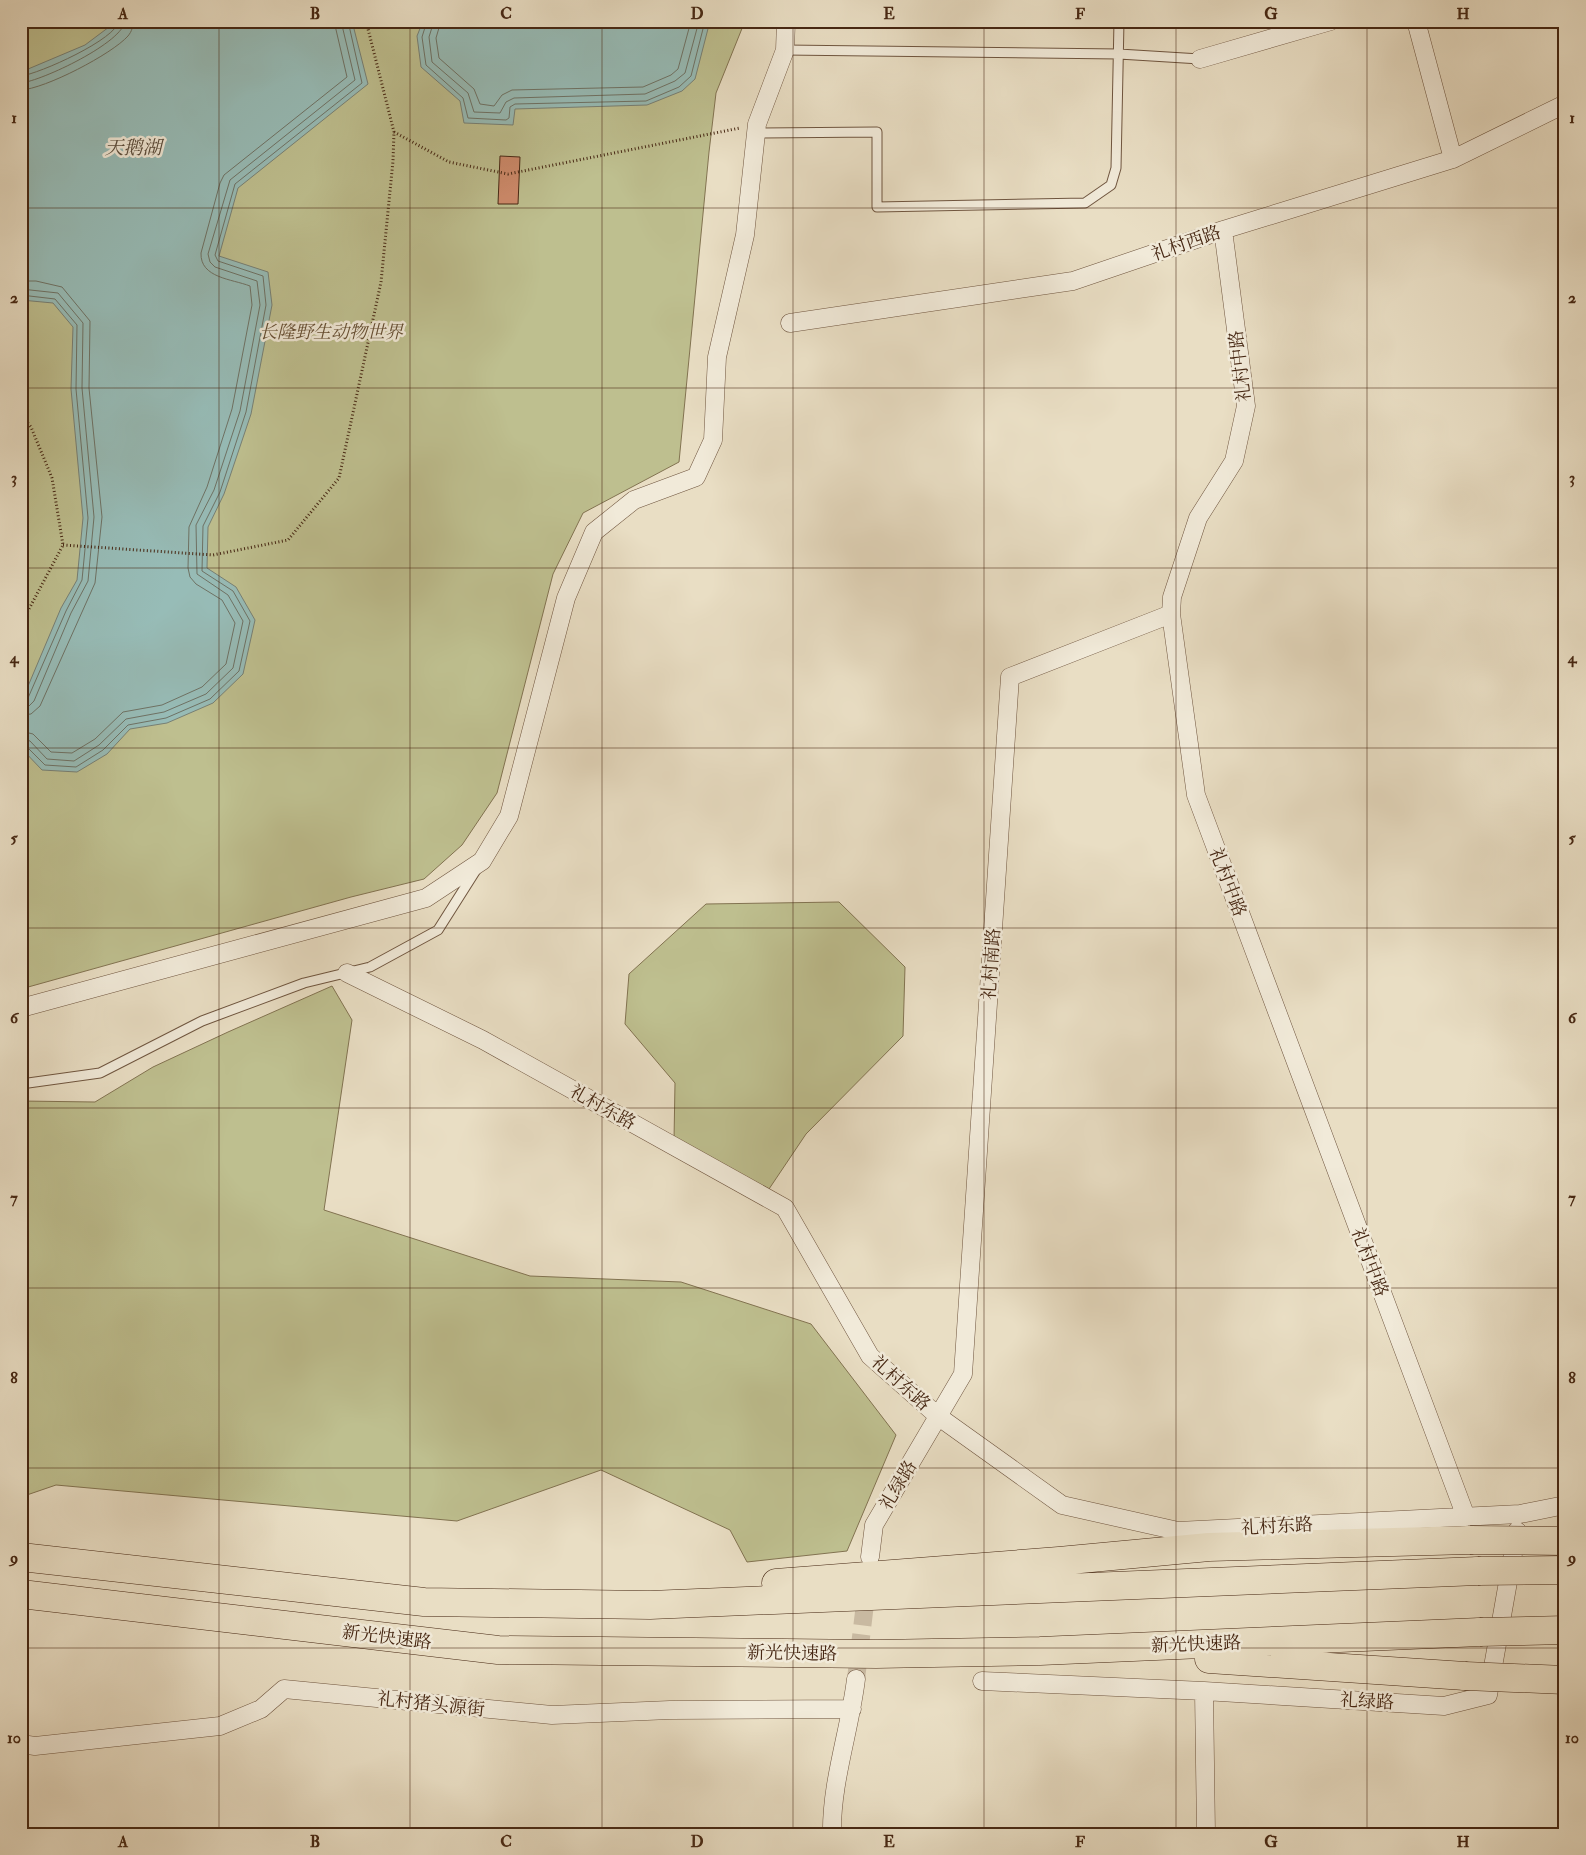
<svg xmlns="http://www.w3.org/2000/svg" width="1586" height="1855" font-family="'IM FELL Double Pica','Noto Serif SC',serif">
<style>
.green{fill:#bebf8f;stroke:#827351}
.water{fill:#97bcb7;stroke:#778075}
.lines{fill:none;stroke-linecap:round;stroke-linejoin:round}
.shore{stroke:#6e7265;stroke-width:1}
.building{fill:#ce8a6b;stroke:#462713}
.minor-tunnel{stroke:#c8b9a1;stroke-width:18;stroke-dasharray:18 9;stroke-linecap:butt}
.service-casing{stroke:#6f553f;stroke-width:11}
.pedestrian-casing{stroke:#6f553f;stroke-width:14}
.minor-casing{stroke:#6f553f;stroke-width:19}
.trunk-casing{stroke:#462713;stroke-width:29}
.path{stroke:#462713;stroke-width:3;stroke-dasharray:1 2.5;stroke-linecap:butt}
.service{stroke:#f1ead9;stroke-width:9}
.pedestrian{stroke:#f1ead9;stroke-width:12}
.minor{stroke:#f1ead9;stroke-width:18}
.trunk{stroke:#e9dec4;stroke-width:28}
.trunk-bridge-casing{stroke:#462713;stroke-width:29;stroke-linecap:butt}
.trunk-bridge{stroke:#e9dec4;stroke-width:28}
.grid{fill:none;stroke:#462713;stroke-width:1;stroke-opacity:0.55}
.labels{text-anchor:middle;stroke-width:5;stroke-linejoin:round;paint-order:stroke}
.street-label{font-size:18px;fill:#462713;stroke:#f1ead9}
.park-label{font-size:18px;font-style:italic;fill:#644d32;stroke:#f1ead9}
.water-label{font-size:19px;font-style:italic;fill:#5a4c3c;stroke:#f1ead9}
.neatline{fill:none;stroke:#462713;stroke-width:2}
.grid-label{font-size:16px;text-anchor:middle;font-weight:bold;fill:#462713}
</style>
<rect width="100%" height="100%" fill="#e9dec4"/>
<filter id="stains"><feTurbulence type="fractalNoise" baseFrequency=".004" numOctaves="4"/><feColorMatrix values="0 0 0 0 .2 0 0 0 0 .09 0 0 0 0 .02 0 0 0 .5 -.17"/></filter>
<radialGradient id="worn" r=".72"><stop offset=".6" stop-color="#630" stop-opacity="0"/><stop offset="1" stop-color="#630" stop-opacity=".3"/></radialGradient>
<path class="green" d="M21,21H745L716,93L709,152L679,462L583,513L553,574L497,793L462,845L424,879L351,897L21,989Z
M839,902L905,967L903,1036L806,1134L769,1189L674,1140L675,1083L625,1024L629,974L706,904Z
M332,986L352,1020L324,1210L530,1276L681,1282L811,1324L896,1435L847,1551L747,1562L730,1530L601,1470L457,1521L56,1485L21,1497V1101L95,1102L153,1067L228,1032Z"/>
<path class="water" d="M117,21H352L368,84L238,188L219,256L268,272L272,305L251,414L224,494L208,527L207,568L236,587L255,620L243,674L213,703L167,723L130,729L107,754L77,772L42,770L21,748L23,698L61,608L77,580L83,518L71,389L73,327L53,303L21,300V72L85,45Z
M423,21H710L695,79L682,91L647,105L515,109L513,125L464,123L460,101L421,67L417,36Z"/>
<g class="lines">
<path class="shore" d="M427,21L422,37L426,65L463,98L468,118L506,120L509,118L510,107L515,104L646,101L679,87L691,76L705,21
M434,21L429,37L432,62L468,93L474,112L500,113L506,102L514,98L645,94L675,81L685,73L699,21
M441,21L436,38L439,58L474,89L480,104L494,106L502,95L512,90L643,87L671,75L678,69L691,21
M21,76C39,74 117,39 119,21
M21,83C42,81 124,42 125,21
M21,90C45,89 112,54 128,36C132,31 133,27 133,21
M21,281H36L62,287L90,321L89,388L102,517L95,583L40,706L31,714L21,715
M21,289L58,293L83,323L82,388L94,517L88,581L71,613L34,701L29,706L21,708
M21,295L55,299L77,325L76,389L88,518L82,580L66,611L28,698L21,702
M21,731L33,734L51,752L72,753L95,739L123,712L162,705L202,687L226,664L235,623L222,600L196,584L190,577L188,568L189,527L207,487L232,409L252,305L250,286C232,279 200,278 201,253L220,183L224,175L347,77L334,21
M21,738L30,741L47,759L74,761L99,745L126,719L164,712L206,694L233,668L243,621L228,595L197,574L196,525L214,490L240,411L260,305L257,281L215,267L210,262L208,254L230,180L355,80L341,21
M21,745L26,746L45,765L76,767L103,750L128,725L166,718L210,699L239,671L250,621L233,591L202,571L203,526L220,492L246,412L266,305L263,276L218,261L215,255L235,184L362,83L348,21"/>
</g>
<path class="building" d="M500,156L520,157L518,204H498Z"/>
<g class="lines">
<path class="minor-tunnel" d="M856,1679L867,1587"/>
<defs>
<path id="service" d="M785,50L1119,54L1200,59
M757,133L877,132V207L1085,203L1111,185L1116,168L1119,21
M21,1084L100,1073L202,1021L304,983L370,967L438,930L476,870"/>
<path id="pedestrian" d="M21,23L28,21"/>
<path id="minor" d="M1416,21L1453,159
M1200,59L1331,21
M1223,230L1246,406L1234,461L1198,518L1172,597L1171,614L1196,795L1466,1517
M790,323L1073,281L1223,230L1453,159L1565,104
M347,973L483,1040L785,1208L870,1356L939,1417L1062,1505L1178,1531L1520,1514L1565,1505
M21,1008L426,898L482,861L509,816L566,598L594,532L634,500L696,477L713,440L717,357L745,235L757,124L785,50L786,21
M870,1557L874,1525L963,1374L1010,677L1171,614
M982,1681L1204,1691
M21,1744L35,1746L220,1726L261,1709L284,1689L552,1715L670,1710L852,1709
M832,1834C831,1782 850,1730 856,1679
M1206,1834L1204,1691L1444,1706L1488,1695L1517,1531"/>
<path id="trunk" d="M21,1557L424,1602L650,1605L1478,1571
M776,1583L1059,1561L1209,1547L1470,1540
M21,1594L498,1650L876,1654L1040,1651L1480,1632
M1209,1659L1465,1676"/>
</defs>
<use href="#service" class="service-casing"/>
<use href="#pedestrian" class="pedestrian-casing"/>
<use href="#minor" class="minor-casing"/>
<use href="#trunk" class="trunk-casing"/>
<path class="path" d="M394,132L449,162L508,174L740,128
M21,415L31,427L52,478L63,545L21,624
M63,545L213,555L288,540L339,478L381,282L393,161L394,132L366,21"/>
<use href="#service" class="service"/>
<use href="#pedestrian" class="pedestrian"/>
<use href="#minor" class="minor"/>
<use href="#trunk" class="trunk"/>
<defs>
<path id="trunk-bridge" d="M1470,1540L1565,1541
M1478,1571L1565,1570
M1480,1632L1565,1630
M1465,1676L1565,1680"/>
</defs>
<use href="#trunk-bridge" class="trunk-bridge-casing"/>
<use href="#trunk-bridge" class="trunk-bridge"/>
</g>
<path class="grid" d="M219,21V1834M410,21V1834M602,21V1834M793,21V1834M984,21V1834M1176,21V1834M1367,21V1834M21,208H1565M21,388H1565M21,568H1565M21,748H1565M21,928H1565M21,1108H1565M21,1288H1565M21,1468H1565M21,1648H1565"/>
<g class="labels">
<g class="street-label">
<text transform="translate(1186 243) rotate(-19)" y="6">礼村西路</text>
<text transform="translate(1240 366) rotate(-97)" y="6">礼村中路</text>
<text transform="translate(1228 882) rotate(69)" y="6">礼村中路</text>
<text transform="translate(991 964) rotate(-86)" y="6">礼村南路</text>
<text transform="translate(603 1107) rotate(29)" y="6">礼村东路</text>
<text transform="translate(1370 1262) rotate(69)" y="6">礼村中路</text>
<text transform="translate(901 1383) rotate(42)" y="6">礼村东路</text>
<text transform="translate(898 1485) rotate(-59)" y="6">礼绿路</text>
<text transform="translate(1277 1526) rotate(-3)" y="6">礼村东路</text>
<text transform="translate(387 1637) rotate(7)" y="6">新光快速路</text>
<text transform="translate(1196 1644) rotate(-2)" y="6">新光快速路</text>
<text transform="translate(792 1653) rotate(1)" y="6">新光快速路</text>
<text transform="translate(1367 1701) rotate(3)" y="6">礼绿路</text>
<text transform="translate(431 1704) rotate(6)" y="6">礼村猪头源街</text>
</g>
<g class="park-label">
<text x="331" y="338">长隆野生动物世界</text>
</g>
<g class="water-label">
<text x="133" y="154">天鹅湖</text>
</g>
</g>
<rect width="1586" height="1855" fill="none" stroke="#e9dec4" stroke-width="55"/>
<rect x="28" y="28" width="1530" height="1800" class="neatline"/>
<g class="grid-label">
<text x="123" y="19">A</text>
<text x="315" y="19">B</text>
<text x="506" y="19">C</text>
<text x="697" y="19">D</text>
<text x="889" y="19">E</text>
<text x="1080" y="19">F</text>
<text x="1271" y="19">G</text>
<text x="1463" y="19">H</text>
<text x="14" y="123">1</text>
<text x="1572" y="123">1</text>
<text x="14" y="303">2</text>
<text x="1572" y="303">2</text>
<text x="14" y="483">3</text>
<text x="1572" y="483">3</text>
<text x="14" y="663">4</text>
<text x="1572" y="663">4</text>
<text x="14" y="843">5</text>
<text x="1572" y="843">5</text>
<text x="14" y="1023">6</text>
<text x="1572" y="1023">6</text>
<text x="14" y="1203">7</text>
<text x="1572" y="1203">7</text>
<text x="14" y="1383">8</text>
<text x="1572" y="1383">8</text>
<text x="14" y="1563">9</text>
<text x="1572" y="1563">9</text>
<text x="14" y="1743">10</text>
<text x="1572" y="1743">10</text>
<text x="123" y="1847">A</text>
<text x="315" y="1847">B</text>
<text x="506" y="1847">C</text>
<text x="697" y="1847">D</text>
<text x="889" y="1847">E</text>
<text x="1080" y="1847">F</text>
<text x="1271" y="1847">G</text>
<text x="1463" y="1847">H</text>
</g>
<rect width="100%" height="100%" filter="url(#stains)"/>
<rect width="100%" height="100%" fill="url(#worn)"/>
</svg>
